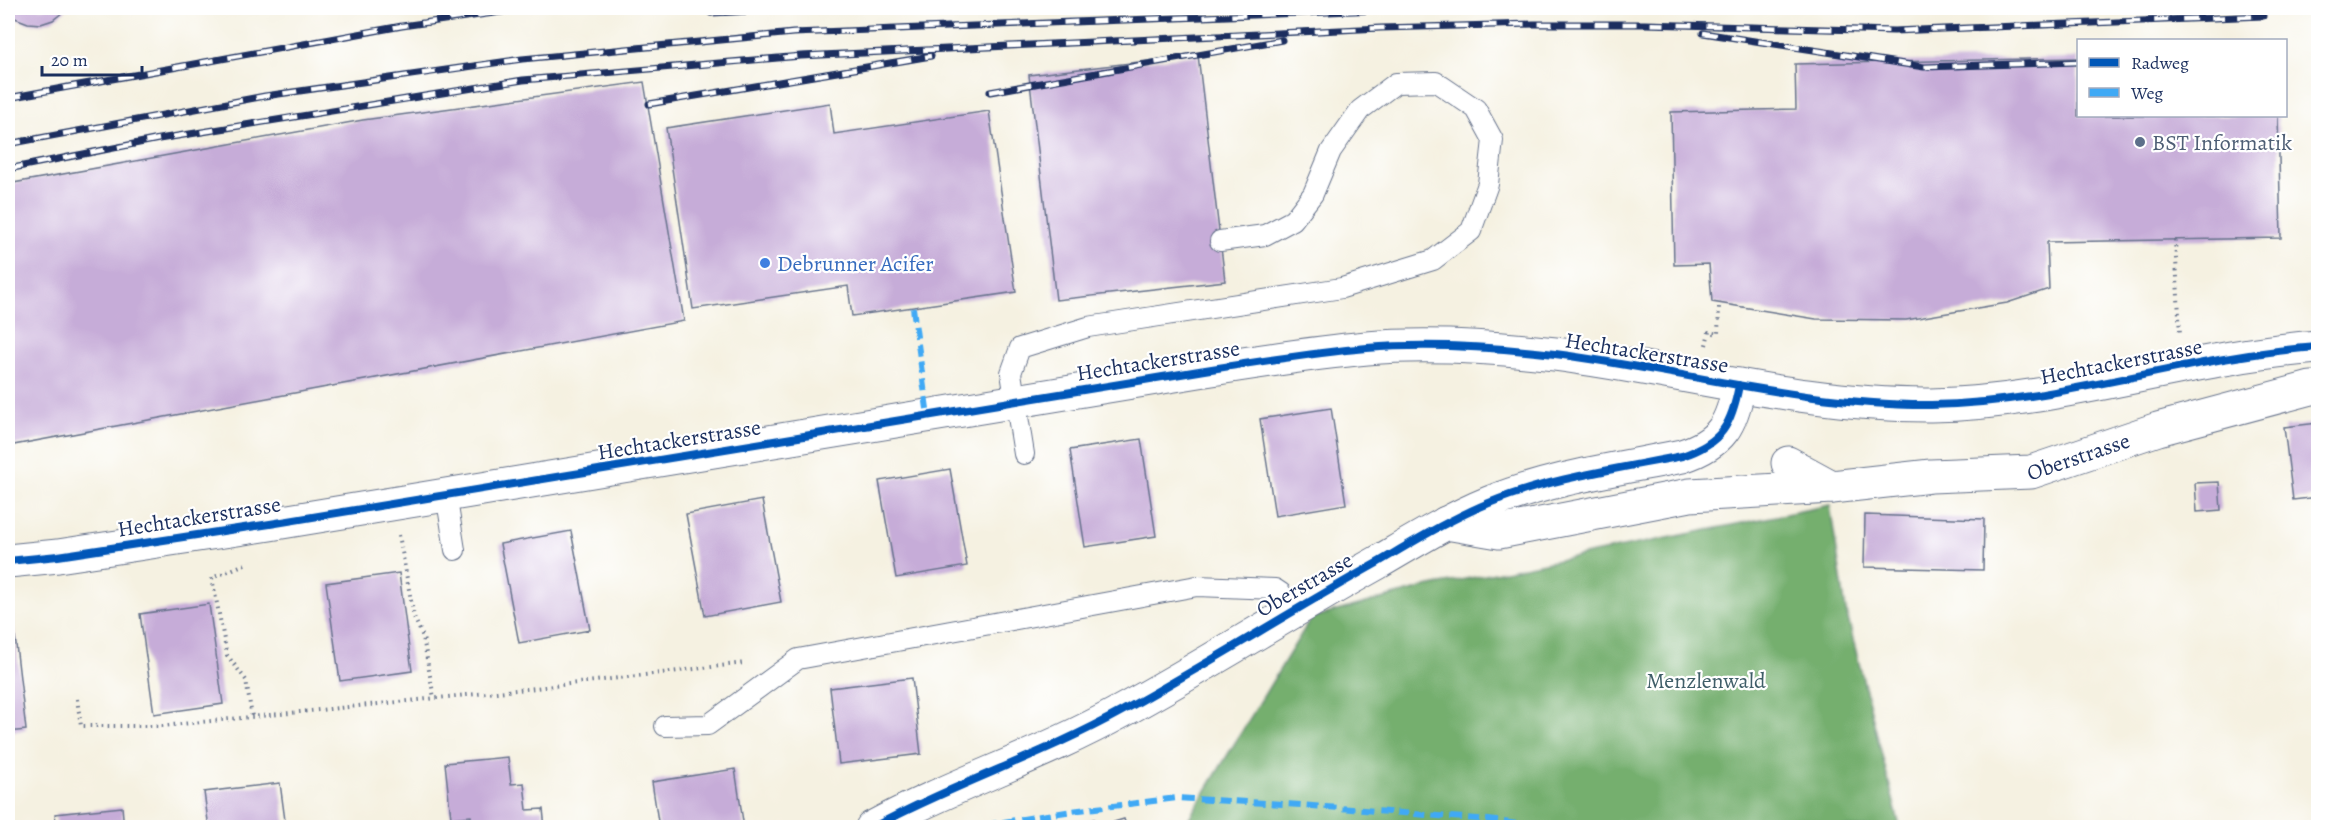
<svg xmlns="http://www.w3.org/2000/svg" width="2326" height="835" font-family="Alegreya,serif">
<style>
.forest{fill:#75af6e;stroke:#486f66;stroke-width:1.5}
.building{fill:#c6acd8}
.lines{fill:none;stroke-linecap:round;stroke-linejoin:round}
.service-casing{stroke:#67738c;stroke-width:22}
.minor-casing{stroke:#67738c;stroke-width:35}
.tertiary-casing{stroke:#67738c;stroke-width:35}
.path{stroke:#67738c;stroke-width:4;stroke-dasharray:1.5 4.5;stroke-linecap:butt}
.service{stroke:#fff;stroke-width:20}
.minor{stroke:#fff;stroke-width:33}
.tertiary{stroke:#fff;stroke-width:33}
.rail-casing{stroke:#1b2f5e;stroke-width:7}
.rail{stroke:#fff;stroke-width:4.5;stroke-dasharray:14;stroke-linecap:butt}
.quiet{stroke:#3fa9f5;stroke-width:6;stroke-dasharray:12 6;stroke-linecap:butt}
.cycleway-casing{stroke:#fff;stroke-width:11}
.cycleway{stroke:#0057b8;stroke-width:8}
.service-dot{fill:#5c6f8a;stroke:#fff;stroke-width:2}
.shop-dot{fill:#3f7fe0;stroke:#fff;stroke-width:2}
.labels{text-anchor:middle;stroke-width:4.5;stroke-linejoin:round;paint-order:stroke}
.service-label{font-size:22px;fill:#4e5e75;stroke:#fff;text-anchor:start}
.shop-label{font-size:22px;fill:#366cbe;stroke:#fff;text-anchor:start}
.street-label{font-size:22px;fill:#1b2f5e;stroke:#fff}
.park-label{font-size:22px;fill:#3f5e68;stroke:#fff}
</style>
<rect width="100%" height="100%" fill="#fff"/>
<filter id="ink" filterUnits="userSpaceOnUse"><feTurbulence type="fractalNoise" baseFrequency=".0167" numOctaves="2"/><feDisplacementMap in="SourceGraphic" scale="12" xChannelSelector="R" yChannelSelector="G"/><feConvolveMatrix kernelMatrix="1 2 1 2 8 2 1 2 1" color-interpolation-filters="sRGB"/></filter>
<filter id="wash" filterUnits="userSpaceOnUse"><feTurbulence type="fractalNoise" baseFrequency=".008" numOctaves="4" result="noise"/><feDisplacementMap in="SourceGraphic" scale="24" xChannelSelector="R" yChannelSelector="G"/><feGaussianBlur stdDeviation="1.35" result="paint"/><feColorMatrix in="noise" values="0 0 0 0 0 0 0 0 0 0 0 0 0 0 0 0 0 1.4 0 .05"/><feComposite in="paint" operator="in"/></filter>
<g filter="url(#wash)">
<rect width="100%" height="100%" fill="#f5f1e1"/>
<path class="forest" d="M1830,505L1846,611L1900,827L1183,828L1311,618L1426,587Z"/>
<g id="blocks">
<path class="building" d="M8,8H68L53,20L41,24L28,23L15,18L8,11Z
M1198,55L1225,281L1056,300L1029,75Z
M2078,58V116H2278L2281,238L2047,242L2049,289L2007,303L1906,320L1816,319L1712,302L1709,264L1674,265L1671,112L1796,109L1795,64Z
M644,82L684,321L8,446V184L363,120Z
M830,103L834,134L989,111L1016,292L852,316L848,286L693,309L666,128Z
M1331,408L1346,504L1275,516L1260,419Z
M2318,423V497L2293,500L2284,427Z
M1141,439L1156,536L1085,547L1070,450Z
M950,469L967,566L896,578L879,481Z
M2219,482L2221,510L2197,512L2195,483Z
M762,500L781,602L705,616L686,514Z
M1865,515L1984,519L1983,570L1864,567Z
M571,531L590,630L519,643L500,544Z
M399,573L412,671L340,681L326,583Z
M8,602H11L26,730L8,732Z
M209,604L223,704L154,714L140,614Z
M912,678L921,754L839,764L830,688Z
M508,757L511,784L524,783L527,810L543,809L545,828H472L471,816L451,818L445,763Z
M735,769L744,828H659L652,782Z
M280,783L286,828H209L204,792Z
M122,807L124,828H57L55,814Z
M1094,819L1096,828H1069V827Z
M1124,819L1127,828H1097V827Z"/>
</g>
</g>
<g filter="url(#ink)">
<use href="#blocks" fill-opacity="0" stroke="#67738c" stroke-width="1.5"/>
<g class="lines">
<defs>
<path id="service" d="M1024,454L1011,373L1020,348L1088,327L1342,288L1433,260L1471,231L1488,184L1493,140L1476,109L1436,82L1396,83L1360,110L1331,151L1313,194L1293,220L1265,235L1220,241
M446,494L455,550
M665,726L708,725L798,659L1197,586L1275,589L1281,593L1292,610"/>
<g id="minor">
<path d="M1788,463L1832,487"/>
<path id="s1" d="M1446,523L1499,532L1690,495L1832,487L1931,476L2031,472L2158,429L2311,388H2318"/>
<path d="M872,828C953,784 1041,756 1122,711C1208,664 1291,611 1377,563C1413,542 1450,519 1489,503C1550,478 1617,469 1682,456C1722,443 1732,424 1739,385"/>
</g>
<path id="tertiary" d="M8,561L58,556L270,524L1199,371C1255,362 1311,353 1367,348C1429,343 1493,347 1555,354C1680,370 1804,406 1931,405C2062,403 2188,356 2318,347"/>
</defs>
<use href="#service" class="service-casing"/>
<use href="#minor" class="minor-casing"/>
<use href="#tertiary" class="tertiary-casing"/>
<path class="path" d="M2175,240L2180,335
M1706,345L1709,332L1718,334L1719,307
M399,535L414,617L423,637L434,698
M245,564L212,578L227,655L246,680L252,717
M77,699L81,726H162L536,688L745,663"/>
<use href="#service" class="service"/>
<use href="#minor" class="minor"/>
<use href="#tertiary" class="tertiary"/>
<defs>
<path id="rail" d="M711,13L814,8
M1703,33L1924,67L2078,62
M990,92L1282,40
M8,98L402,26L529,8
M649,104L931,56
M8,144L265,96L522,59L793,33L1431,8
M8,169L159,139L523,80L801,56L1381,28L1534,24H1645L1894,31L2263,16"/>
</defs>
<use href="#rail" class="rail-casing"/>
<use href="#rail" class="rail"/>
<path class="quiet" d="M913,308L928,416
M967,828L1072,811L1177,798L1301,805L1489,820L1548,828"/>
<defs>
<path id="cycleway" d="M8,561L58,556L270,524L1199,371C1255,362 1311,353 1367,348C1429,343 1493,347 1555,354C1680,370 1804,406 1931,405C2062,403 2188,356 2318,347
M872,828C953,784 1041,756 1122,711C1208,664 1291,611 1377,563C1413,542 1450,519 1489,503C1550,478 1617,469 1682,456C1722,443 1732,424 1739,385"/>
</defs>
<use href="#cycleway" class="cycleway-casing"/>
<use href="#cycleway" class="cycleway"/>
</g>
</g>
<circle class="service-dot" cx="2140" cy="142" r="6"/>
<circle class="shop-dot" cx="765" cy="263" r="6"/>
<g class="labels">
<g class="service-label">
<text x="2152" y="150">BST Informatik</text>
</g>
<g class="shop-label">
<text x="777" y="271">Debrunner Acifer</text>
</g>
<g class="street-label">
<text transform="translate(1647 352) rotate(9)" y="8">Hechtackerstrasse</text>
<text transform="translate(1158 360) rotate(-9)" y="8">Hechtackerstrasse</text>
<text transform="translate(2121 361) rotate(-11)" y="8">Hechtackerstrasse</text>
<text transform="translate(679 439) rotate(-9)" y="8">Hechtackerstrasse</text>
<text dy="8" stroke="none"><textPath href="#s1" startOffset="640">Oberstrasse</textPath></text>
<text transform="translate(199 516) rotate(-9)" y="8">Hechtackerstrasse</text>
<text transform="translate(1304 584) rotate(-30)" y="8">Oberstrasse</text>
</g>
<g class="park-label">
<text x="1706" y="688">Menzlenwald</text>
</g>
</g>
<rect width="2326" height="835" fill="none" stroke="#fff" stroke-width="30"/>
<rect x="2077" y="39" width="210" height="78" fill="#ffffff" stroke="#a4acbf" stroke-width="1.5"/>
<rect x="2089" y="58" width="30" height="9" fill="#0057b8" stroke="#a4acbf" stroke-width="1.5"/>
<text x="2131" y="69" font-size="18" fill="#1b2f5e">Radweg</text>
<rect x="2089" y="88" width="30" height="9" fill="#3fa9f5" stroke="#a4acbf" stroke-width="1.5"/>
<text x="2131" y="99" font-size="18" fill="#1b2f5e">Weg</text>
<path d="M42 66v9h100v-9" fill="none" stroke="#1b2f5e" stroke-width="3"/>
<text x="51" y="66" font-size="18" fill="#1b2f5e" stroke="#ffffff" stroke-width="4.5" paint-order="stroke">20 m</text>
</svg>
